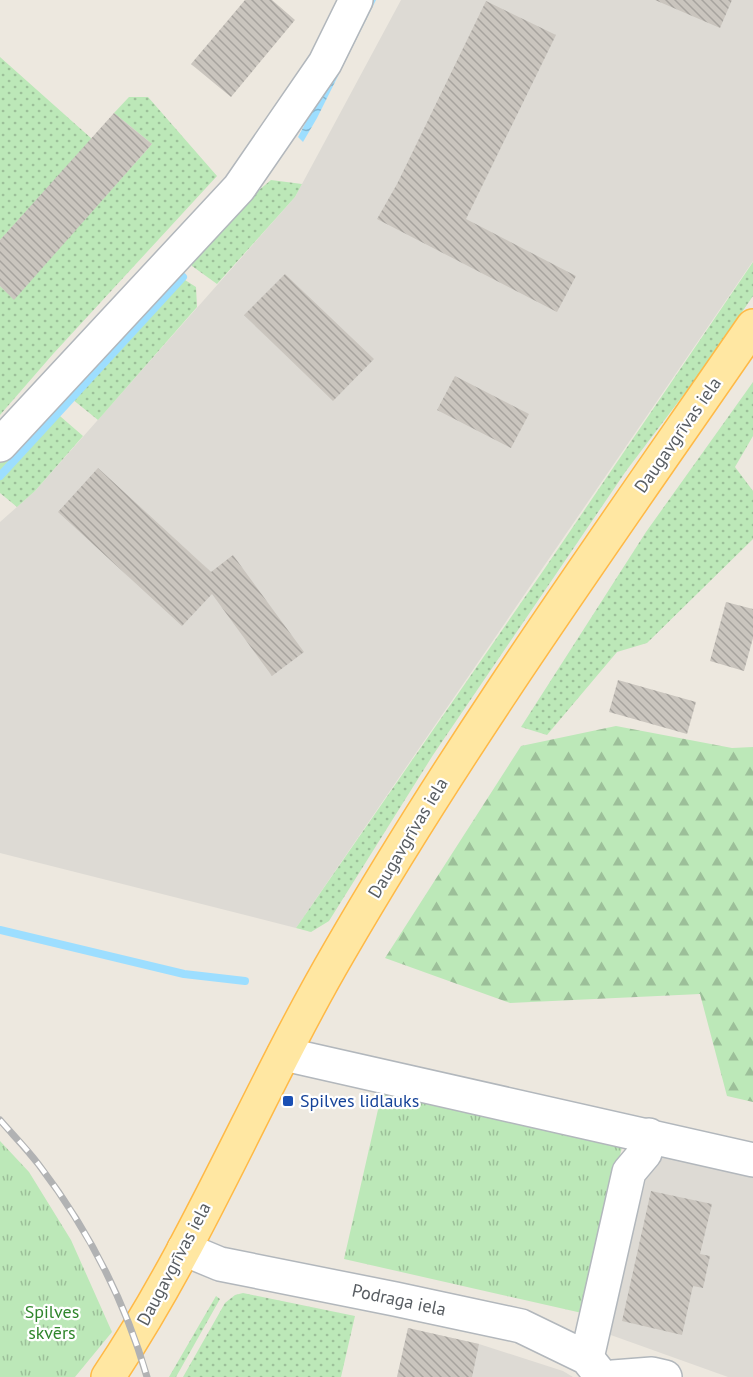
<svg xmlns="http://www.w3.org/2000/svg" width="753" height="1377" font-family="'PT Sans',sans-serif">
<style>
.industrial{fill:#dddad4}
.grass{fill:url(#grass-dots)}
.forest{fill:url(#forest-firs)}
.park{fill:url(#park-tufts)}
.water{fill:url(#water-waves)}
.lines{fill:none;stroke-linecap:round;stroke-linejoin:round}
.stream{stroke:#9ddeff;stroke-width:8}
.building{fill:url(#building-back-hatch)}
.minor-casing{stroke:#b2b7bc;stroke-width:36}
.major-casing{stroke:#ffb946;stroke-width:36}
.minor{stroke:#fff;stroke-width:33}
.major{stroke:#ffe7a2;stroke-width:33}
.rail-casing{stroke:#b1b2b3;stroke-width:7}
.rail{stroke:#fff;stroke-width:4.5;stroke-dasharray:14;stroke-linecap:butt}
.transit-dot{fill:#1a4fb4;stroke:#fff;stroke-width:2}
.labels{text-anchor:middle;stroke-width:4.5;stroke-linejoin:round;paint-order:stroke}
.street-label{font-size:18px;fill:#585d62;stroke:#fff}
.transit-label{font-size:18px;fill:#164399;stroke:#fff;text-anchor:start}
.park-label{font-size:18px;fill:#30862c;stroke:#fff}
</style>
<defs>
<pattern id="grass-dots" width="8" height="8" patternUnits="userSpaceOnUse" patternTransform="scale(1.5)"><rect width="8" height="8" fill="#bce8b8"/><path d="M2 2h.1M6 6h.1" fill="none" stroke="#9cbf99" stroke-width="1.8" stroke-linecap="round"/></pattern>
<pattern id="forest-firs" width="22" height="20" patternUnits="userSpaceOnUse" patternTransform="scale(1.5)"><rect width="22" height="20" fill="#bce8b8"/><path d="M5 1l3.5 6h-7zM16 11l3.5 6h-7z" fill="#9cbf99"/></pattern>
<pattern id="park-tufts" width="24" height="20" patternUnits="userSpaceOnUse" patternTransform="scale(1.5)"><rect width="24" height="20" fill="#bce8b8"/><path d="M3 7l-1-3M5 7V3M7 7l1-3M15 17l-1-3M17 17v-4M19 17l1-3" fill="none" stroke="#9cbf99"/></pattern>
<pattern id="water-waves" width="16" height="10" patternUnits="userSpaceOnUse" patternTransform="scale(1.5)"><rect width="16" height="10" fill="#9ddeff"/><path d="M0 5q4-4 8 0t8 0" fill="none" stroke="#83b7d2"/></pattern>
<pattern id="building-back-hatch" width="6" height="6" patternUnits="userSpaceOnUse" patternTransform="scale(1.5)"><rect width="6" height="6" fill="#cac5be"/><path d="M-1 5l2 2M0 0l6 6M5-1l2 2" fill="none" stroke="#a7a39e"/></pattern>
</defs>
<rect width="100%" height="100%" fill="#ede8df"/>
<path class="industrial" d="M401,0H753V261L296,928L0,853V522L35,491L295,197Z
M654,1147L753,1167V1377H728L608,1334Z
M408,1328L479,1344L563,1371L573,1377H397Z"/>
<path class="grass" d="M0,57L92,139L0,240Z
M129,97H148L217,176L53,354L0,415V286L14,299L152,144L114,113Z
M271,180L302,184L295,197L217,284L192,266V257L246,201Z
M753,262V296L703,369L626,471L433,755L329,921L311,932L296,928L543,571Z
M174,273L196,287L197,307L98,420L72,399L70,387Z
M753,382V436L735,467L753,491V539L647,643L617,652L547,735L521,727L646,532Z
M53,410L83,436L35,491L17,507L0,493V463Z
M243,1293L355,1316L341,1377H183L225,1303L235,1295Z
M216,1296L220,1299L176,1377H169Z"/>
<path class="forest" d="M616,726L732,748L753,747V1102L727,1096L700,994L510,1003L385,958L521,746Z"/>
<path class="park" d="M382,1092L622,1147L582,1313L344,1259Z
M0,1141L29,1172L71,1240L112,1332L75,1377H0Z"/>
<path class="water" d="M371,0H376L317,118L303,142L298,137Z"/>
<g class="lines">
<path class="stream" d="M0,476L183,277
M0,930L184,974L245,981"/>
</g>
<path class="building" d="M245,0H272L295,20L231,97L191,64Z
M655,0H732L720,28Z
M486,1L556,35L466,219L576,276L557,312L377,219L397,184Z
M114,113L152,144L14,300L0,286V240Z
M285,274L374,359L333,401L244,315Z
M455,376L529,414L511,448L437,410Z
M98,468L211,572L233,555L304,652L272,676L212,594L182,626L58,512Z
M726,602L753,609V638L744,671L710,661Z
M618,680L696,702L687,734L609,712Z
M651,1191L712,1204L700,1254L710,1256L703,1288L693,1286L682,1335L622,1321Z
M408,1328L479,1344L472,1377H397Z"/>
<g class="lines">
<defs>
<path id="minor" d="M0,445L239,188L325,63L356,0
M284,1054L753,1160
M184,1249L220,1264L395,1299L521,1326L587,1358L602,1377
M587,1358L629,1172L645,1153L649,1135
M613,1377L652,1374L665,1377"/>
<path id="major" d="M108,1377C198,1243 258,1091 339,952C464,736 611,532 753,326"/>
</defs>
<use href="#minor" class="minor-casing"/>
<use href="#major" class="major-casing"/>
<use href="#minor" class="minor"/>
<use href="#major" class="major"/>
<defs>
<path id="rail" d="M0,1120C13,1135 27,1149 39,1165C87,1228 125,1301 147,1377"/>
</defs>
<use href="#rail" class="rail-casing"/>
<use href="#rail" class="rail"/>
</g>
<rect class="transit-dot" x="282" y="1095" width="12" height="12" rx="3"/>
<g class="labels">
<g class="street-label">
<text transform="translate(678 435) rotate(-55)" y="6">Daugavgrīvas iela</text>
<text transform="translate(408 838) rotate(-59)" y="6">Daugavgrīvas iela</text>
<text transform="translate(174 1264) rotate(-62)" y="6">Daugavgrīvas iela</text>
<text transform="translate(399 1300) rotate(12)" y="6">Podraga iela</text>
</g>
<g class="transit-label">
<text x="300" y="1107">Spilves lidlauks</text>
</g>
<g class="park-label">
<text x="52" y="1318">Spilves<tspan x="52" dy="21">skvērs</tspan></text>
</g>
</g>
</svg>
